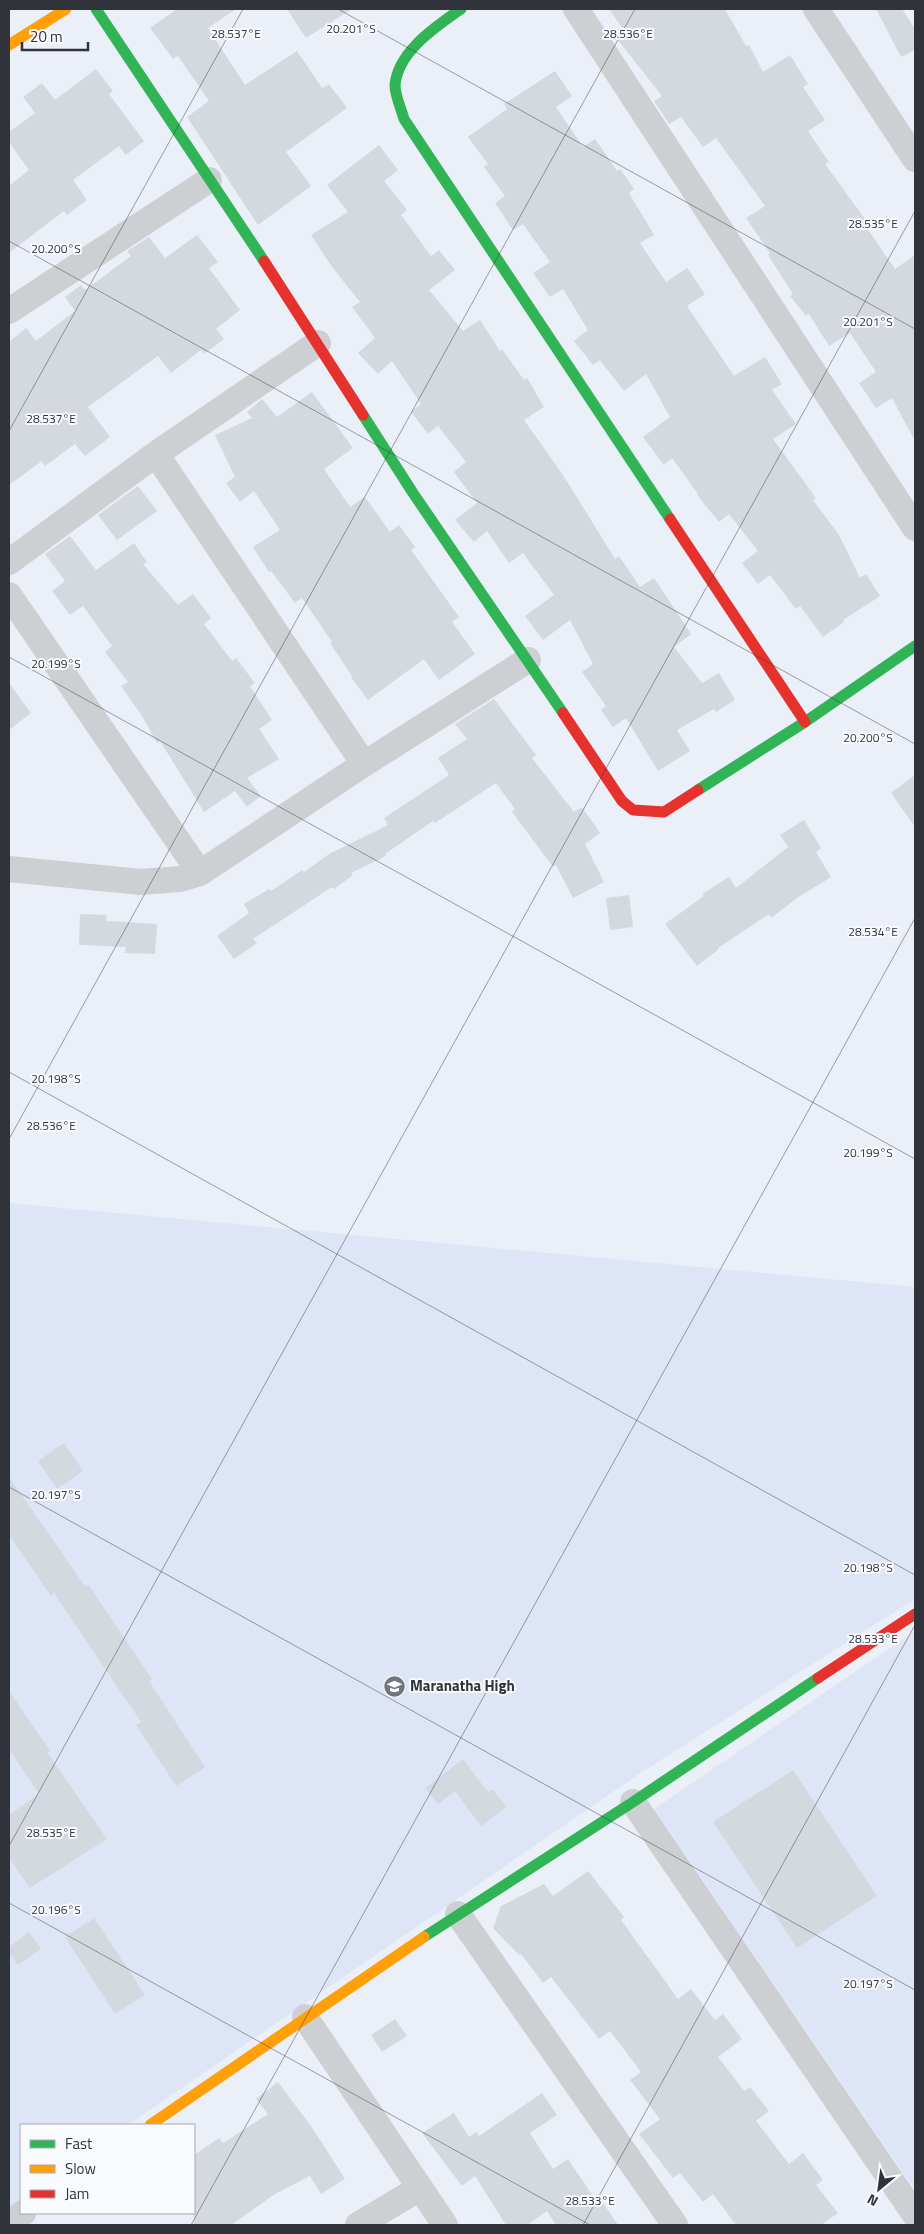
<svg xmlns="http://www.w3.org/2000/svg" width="924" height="2234" font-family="'Titillium Web',sans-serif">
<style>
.built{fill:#dee5f6}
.building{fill:#d4d9df}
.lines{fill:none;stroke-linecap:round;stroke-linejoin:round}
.street{stroke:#cdcfd2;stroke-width:26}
.fast{stroke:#30b455;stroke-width:11}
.slow{stroke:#ff9f0a;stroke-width:11}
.jam{stroke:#e5322d;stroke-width:11}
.ticks{fill:none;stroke:#30333a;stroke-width:1;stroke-opacity:0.45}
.labels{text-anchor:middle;stroke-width:4;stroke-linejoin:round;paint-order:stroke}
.poi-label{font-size:15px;font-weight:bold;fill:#30333a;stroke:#f8fafd;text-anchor:start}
.ticks-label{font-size:12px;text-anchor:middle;fill:#30333a;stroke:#f8fafd;stroke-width:4;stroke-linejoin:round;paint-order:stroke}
</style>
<rect width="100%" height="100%" fill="#ebeff8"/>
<path class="built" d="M9,1203L915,1287V1599L642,1772L128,2125H21V2199L9,2208Z
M915,1631V2190L654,1809Z"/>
<path class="building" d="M177,9H236L208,28L245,85L297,51L322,88L329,84L347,108L286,152L311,186L258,225L187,117L209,101L178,56L173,59L150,28Z
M287,9H352L306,38Z
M609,9H725L746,46L749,45L763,72L790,55L808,84L803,87L825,120L808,131L829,162L825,164L870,226L867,228L895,269L915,255V441L892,398L876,408L859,383L876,372L850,333L829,346L809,314L806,316L790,296L793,294L768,255L770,253L746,218L765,206L716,138L703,147L681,117L669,124L654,101L662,96L614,35L623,29Z
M876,9H902L915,29V50L901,57Z
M96,69L113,91L109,94L144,141L126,155L119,146L73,180L87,200L67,215L64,211L9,253V186L29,170L9,142V132L35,113L23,97L42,83L55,100Z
M555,71L572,96L556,107L583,147L595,139L617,171L620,169L634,189L629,193L654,235L640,243L666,282L687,268L705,294L687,306L734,376L765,357L782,384L772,390L796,424L773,439L816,498L813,500L839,535L860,578L866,574L880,596L843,620L844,622L823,637L800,606L796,609L770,575L758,584L742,563L758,551L729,514L719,522L697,495L698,494L672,458L664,465L643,437L670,417L646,374L624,391L600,360L593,365L574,341L588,330L563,289L550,297L533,273L550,262L523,224L513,230L495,203L505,196L484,167L488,164L468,137L507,109L504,104Z
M379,145L398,170L384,181L407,210L401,215L431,256L439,250L455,270L429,290L463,331L480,320L500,351L502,349L524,380L527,378L544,407L524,420L565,478L615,559L619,556L640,587L654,578L691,634L674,647L702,683L719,673L735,700L716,712L714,709L677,730L690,751L658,771L626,718L613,727L601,710L606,706L582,672L593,664L570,620L543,640L525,616L554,595L523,553L509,563L487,531L474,542L455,520L477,503L454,472L466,462L438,426L428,434L411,412L421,404L392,361L378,374L358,353L375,338L352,307L360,302L332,267L311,235L348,212L327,185Z
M197,235L218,262L209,268L240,310L216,329L224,339L204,354L201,350L171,373L158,356L88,407L110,437L85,456L75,444L45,466L42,461L9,485V342L26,328L36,341L75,311L65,297L81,285L85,290L131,256L127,251L149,237L165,258Z
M312,392L353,448L324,469L350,507L365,497L390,532L399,525L415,547L411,550L459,617L452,622L475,654L439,680L424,659L368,700L351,677L352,676L330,643L332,642L302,598L295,603L271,571L269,572L253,547L280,530L254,491L240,502L226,483L235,477L215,435L252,418L247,412L262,399L277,417Z
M138,486L157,511L117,540L98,515Z
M70,536L96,570L134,543L147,562L143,564L178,605L193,594L211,618L204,624L232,661L236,658L255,683L250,686L272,720L259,729L279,759L247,778L261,796L247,807L235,791L204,812L160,741L157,743L142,716L121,686L128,682L105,652L112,646L83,606L70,615L52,591L65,581L45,554Z
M9,683L31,713L9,730Z
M494,699L536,755L532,758L574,812L582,807L600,833L585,844L604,882L573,898L556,865L553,867L512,812L515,809L496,783L435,823L433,821L385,854L386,856L351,873L353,875L334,889L332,887L253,939L257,943L234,959L217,936L249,913L244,904L269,889L271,891L302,870L304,872L329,854L388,825L384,818L449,775L438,758L467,739L455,724Z
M915,775V827L891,793Z
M804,820L821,848L816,852L831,877L797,898L771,918L769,914L718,948L719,949L697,966L665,924L704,896L702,894L729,877L736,888L788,847L780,835Z
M629,895L633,927L610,930L606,898Z
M80,914L107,915L106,921L157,924L155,954L125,953L126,947L79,945Z
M64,1443L83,1471L57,1489L38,1461Z
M9,1477L85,1586L88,1584L152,1679L149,1681L205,1767L176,1786L136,1725L141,1722L54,1593L51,1596L9,1535Z
M9,1691L50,1751L47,1752L107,1839L30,1888L9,1858V1815L39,1794L9,1749Z
M463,1759L488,1792L492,1789L506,1807L481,1826L455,1791L438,1804L425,1788Z
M793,1770L877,1896L797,1948L713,1822Z
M588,1871L624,1917L621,1920L678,1999L691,1989L715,2020L723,2014L742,2039L718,2057L744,2091L750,2087L769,2111L756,2121L789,2164L803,2153L823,2180L816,2185L838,2213L821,2225H736L713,2194L703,2202L680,2173L673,2178L639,2134L660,2119L630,2080L641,2072L610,2031L599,2039L551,1977L543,1983L521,1954L519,1955L493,1928L501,1906L544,1884L553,1896Z
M94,1918L145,1995L115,2014L65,1937Z
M29,1932L41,1949L18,1965L9,1953V1947Z
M395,2019L407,2036L382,2052L371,2035Z
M278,2082L311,2126L345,2179L321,2194L310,2176L275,2194L231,2225H194V2155L219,2138L223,2143L268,2114L256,2099Z
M542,2093L557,2115L530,2133L553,2169L568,2159L595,2199L599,2197L618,2225H556L547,2211L527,2225H506L475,2176L462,2186L422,2133L454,2113L469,2137L476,2132L479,2136Z"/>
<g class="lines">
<path class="street" d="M576,9L915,528
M816,9L915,159
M9,311L209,180
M156,454L364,764
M9,562L156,454L318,343
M9,595L200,873
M9,869L141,882L180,879L200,873L364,764L528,660
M633,1802L915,2215
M458,1914L675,2225
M305,2017L445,2225
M9,2223L23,2213
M358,2225L420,2188"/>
<path class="fast" d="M96,9L264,261
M461,9C437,26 398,51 395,85C395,96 401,108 404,119L670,519
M363,415L413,493L563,713
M698,790L805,722L915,646
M424,1937L633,1802L818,1678"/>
<path class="slow" d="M9,45L66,9
M150,2125L424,1937"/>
<path class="jam" d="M264,261L363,415
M670,519L805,722
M563,713L622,801L633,810L664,812L698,790
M818,1678L915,1614"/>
</g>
<path class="ticks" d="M338,9L915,329M9,241L915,744M9,431L243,9M9,657L915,1159M9,1072L915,1575M9,1139L635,9M9,1487L915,1990M9,1846L915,211M9,1903L590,2225M191,2225L915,918M583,2225L915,1625"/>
<defs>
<symbol id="school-disc" viewBox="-11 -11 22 22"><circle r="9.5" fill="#71757c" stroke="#f8fafd"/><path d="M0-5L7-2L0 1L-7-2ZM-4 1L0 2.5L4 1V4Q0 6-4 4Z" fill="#fff"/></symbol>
</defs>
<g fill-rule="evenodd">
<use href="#school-disc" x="382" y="1674" width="25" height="25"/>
</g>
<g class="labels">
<g class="poi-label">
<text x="410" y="1691">Maranatha High</text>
</g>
</g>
<g class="ticks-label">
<text x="351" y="33">20.201°S</text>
<text x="236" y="38">28.537°E</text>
<text x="628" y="38">28.536°E</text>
<text x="873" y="228">28.535°E</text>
<text x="56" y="253">20.200°S</text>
<text x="868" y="326">20.201°S</text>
<text x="51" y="423">28.537°E</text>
<text x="56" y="668">20.199°S</text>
<text x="868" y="742">20.200°S</text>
<text x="873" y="936">28.534°E</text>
<text x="56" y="1083">20.198°S</text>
<text x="51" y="1130">28.536°E</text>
<text x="868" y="1157">20.199°S</text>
<text x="56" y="1499">20.197°S</text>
<text x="868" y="1572">20.198°S</text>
<text x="873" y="1643">28.533°E</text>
<text x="51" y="1837">28.535°E</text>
<text x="56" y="1914">20.196°S</text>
<text x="868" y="1988">20.197°S</text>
<text x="590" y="2205">28.533°E</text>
</g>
<rect width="924" height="2234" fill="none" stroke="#30333a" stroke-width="20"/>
<rect x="20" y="2124" width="175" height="90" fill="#f8fafd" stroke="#a8aaaf"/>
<rect x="30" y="2140" width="25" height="8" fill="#30b455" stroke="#a8aaaf"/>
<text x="65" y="2149" font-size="15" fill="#30333a">Fast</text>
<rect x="30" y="2165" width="25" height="8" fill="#ff9f0a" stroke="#a8aaaf"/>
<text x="65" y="2174" font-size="15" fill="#30333a">Slow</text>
<rect x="30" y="2190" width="25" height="8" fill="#e5322d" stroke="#a8aaaf"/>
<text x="65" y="2199" font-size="15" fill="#30333a">Jam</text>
<g transform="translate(879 2189) rotate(209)" stroke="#f8fafd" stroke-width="4" paint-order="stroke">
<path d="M0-4L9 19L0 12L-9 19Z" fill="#30333a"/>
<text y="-8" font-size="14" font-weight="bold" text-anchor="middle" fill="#30333a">N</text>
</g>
<path d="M22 42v8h66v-8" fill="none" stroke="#30333a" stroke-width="2.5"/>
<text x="30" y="42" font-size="15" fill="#30333a" stroke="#f8fafd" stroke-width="4" paint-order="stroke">20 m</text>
</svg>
